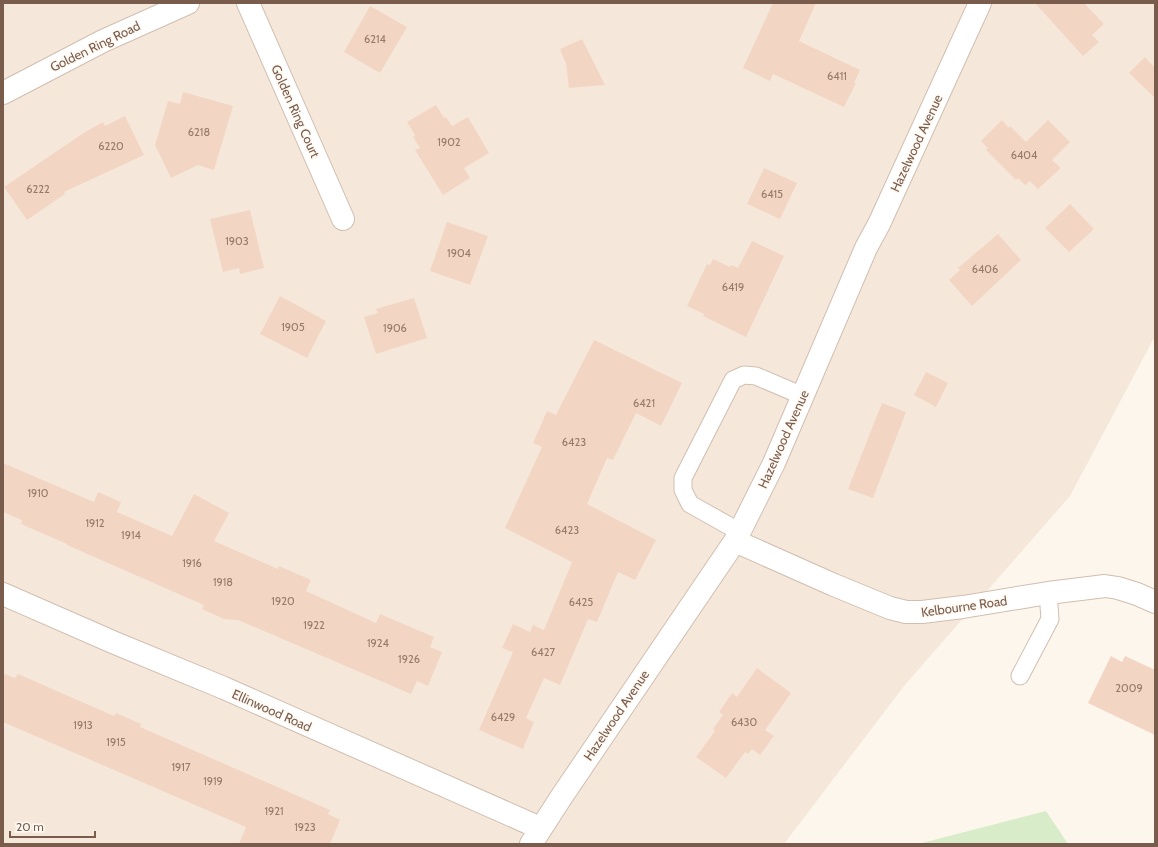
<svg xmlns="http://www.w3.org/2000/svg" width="1158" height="847" font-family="Cabin,sans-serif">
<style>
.residential{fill:#f5e8da}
.green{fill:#d8ecc9}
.building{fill:#f3d5c3}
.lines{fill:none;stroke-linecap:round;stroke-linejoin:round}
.service-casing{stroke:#d1beb0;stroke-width:19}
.minor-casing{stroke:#d1beb0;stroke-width:24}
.tertiary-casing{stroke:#d1beb0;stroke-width:24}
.service{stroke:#fff;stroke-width:17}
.minor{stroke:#fff;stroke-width:22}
.tertiary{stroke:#fff;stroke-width:22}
.labels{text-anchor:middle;stroke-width:3.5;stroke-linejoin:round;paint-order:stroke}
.number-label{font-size:11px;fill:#987a6a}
.street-label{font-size:13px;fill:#7a5c4d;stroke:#fffaf3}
</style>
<rect width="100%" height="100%" fill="#fdf6ec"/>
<path class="residential" d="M3,3H1155V336L1070,496L904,686L784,844H3Z"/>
<path class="green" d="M1046,811L1068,844H918Z"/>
<path class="building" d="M773,3H816L799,41L860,70L854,83H856L844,107L773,74L770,81L743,68Z
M1035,3H1084L1104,24L1092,35L1099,42L1083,56Z
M370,6L407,27L380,73L344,52Z
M582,39L605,85L569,88L566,64L560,49Z
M1145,57L1155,68V98L1129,73Z
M183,92L233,106L214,170L198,165L171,178L155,145L168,101L180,104Z
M436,105L444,118L446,117L452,126L468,117L489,153L464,168L470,178L443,195L415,150L420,148L413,137L415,135L407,122Z
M125,116L144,155L64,192L65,194L27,220L4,187L85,132L103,122L105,126Z
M1002,120L1009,128L1010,126L1026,142L1048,120L1070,142L1052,160L1061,168L1038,189L1030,181L1025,185L1018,178L1016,180L986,150L988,148L981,141Z
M764,168L797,183L780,219L747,204Z
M1070,204L1094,229L1069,252L1045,228Z
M250,210L264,268L240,274L239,268L223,272L210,219Z
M447,222L488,236L470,285L430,271Z
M998,234L1021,260L972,306L949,280L960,270L958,268Z
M752,241L784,256L746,337L703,316L704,314L687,306L707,264L710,265L713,259L730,267L731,265L738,268Z
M280,296L326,321L307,358L260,334Z
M414,298L427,338L376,354L364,317L378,313L376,309Z
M594,340L682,383L661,426L636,413L613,460L607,458L587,504L656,540L635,580L618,572L597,622L588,619L560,685L544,678L526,718L534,722L523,749L479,730L513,652L502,648L513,624L530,632L533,625L544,630L572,562L505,528L542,447L533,443L547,411L556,415Z
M926,372L948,383L936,407L914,395Z
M882,403L906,412L873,498L848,489Z
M3,463L94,502L98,492L121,502L117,512L172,536L194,494L229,513L214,541L278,569L279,566L311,580L306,591L376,623L380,614L434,637L430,647L442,652L428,686L417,681L411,694L238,620L224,619L202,609L204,605L181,595L67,545V544L21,524L22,520L3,512Z
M1111,656L1122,662L1125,656L1155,670V735L1088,703Z
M757,668L791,693L765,730L774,736L760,755L752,749L748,754L745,752L726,778L696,757L715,731L713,729L723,715L719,712L732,693L737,697Z
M3,673L15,678L18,674L114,716L116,713L141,724L140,727L330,810L328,814L340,820L330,844H239L246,827L3,722Z"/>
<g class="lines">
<defs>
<path id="service" d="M740,532L690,504L683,490V478L733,380L744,375L756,376L803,396
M1020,676L1050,619L1048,593"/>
<path id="minor" d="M248,3L343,219
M735,541L834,585L890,608L906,612H922L963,607L1048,593L1105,586L1118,588L1137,594L1155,602
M3,594L115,643L224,688L540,828
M531,844L562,796L735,541L774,463L866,248L879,224L980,3"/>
<path id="tertiary" d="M3,93L103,41L188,3"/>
</defs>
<use href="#service" class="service-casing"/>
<use href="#minor" class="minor-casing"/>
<use href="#tertiary" class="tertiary-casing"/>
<use href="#service" class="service"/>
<use href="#minor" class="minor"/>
<use href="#tertiary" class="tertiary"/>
</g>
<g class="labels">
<g class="number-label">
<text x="375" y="43">6214</text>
<text x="837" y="80">6411</text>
<text x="199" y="136">6218</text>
<text x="449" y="146">1902</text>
<text x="111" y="150">6220</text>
<text x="1024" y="159">6404</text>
<text x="38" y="193">6222</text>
<text x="772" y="198">6415</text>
<text x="237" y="245">1903</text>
<text x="459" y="257">1904</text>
<text x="985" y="273">6406</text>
<text x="733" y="291">6419</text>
<text x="293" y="331">1905</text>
<text x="395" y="332">1906</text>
<text x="644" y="407">6421</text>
<text x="574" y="446">6423</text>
<text x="38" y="497">1910</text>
<text x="95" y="527">1912</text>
<text x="567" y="534">6423</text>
<text x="131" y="539">1914</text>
<text x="192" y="567">1916</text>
<text x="223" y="586">1918</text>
<text x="283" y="605">1920</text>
<text x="581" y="606">6425</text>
<text x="314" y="629">1922</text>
<text x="378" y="647">1924</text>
<text x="543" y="656">6427</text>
<text x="409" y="663">1926</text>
<text x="1129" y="692">2009</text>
<text x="503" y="721">6429</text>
<text x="744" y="726">6430</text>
<text x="83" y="729">1913</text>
<text x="116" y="746">1915</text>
<text x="181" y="771">1917</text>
<text x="213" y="785">1919</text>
<text x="274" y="815">1921</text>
<text x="305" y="831">1923</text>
</g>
<g class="street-label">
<text transform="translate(95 46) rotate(-26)" y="5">Golden Ring Road</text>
<text transform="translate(296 111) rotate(66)" y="5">Golden Ring Court</text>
<text transform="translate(916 143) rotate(-65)" y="5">Hazelwood Avenue</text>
<text transform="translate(783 439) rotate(-66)" y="5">Hazelwood Avenue</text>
<text transform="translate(964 606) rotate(-8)" y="5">Kelbourne Road</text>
<text transform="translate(272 710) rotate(24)" y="5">Ellinwood Road</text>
<text transform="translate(616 715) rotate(-56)" y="5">Hazelwood Avenue</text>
</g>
</g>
<rect width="1158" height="847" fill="none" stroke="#7a5c4d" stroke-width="8"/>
<path d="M10 831v6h85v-6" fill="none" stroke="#7a5c4d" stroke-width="2"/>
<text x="16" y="831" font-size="12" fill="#7a5c4d" stroke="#fffaf3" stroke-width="3" paint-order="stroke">20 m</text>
</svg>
